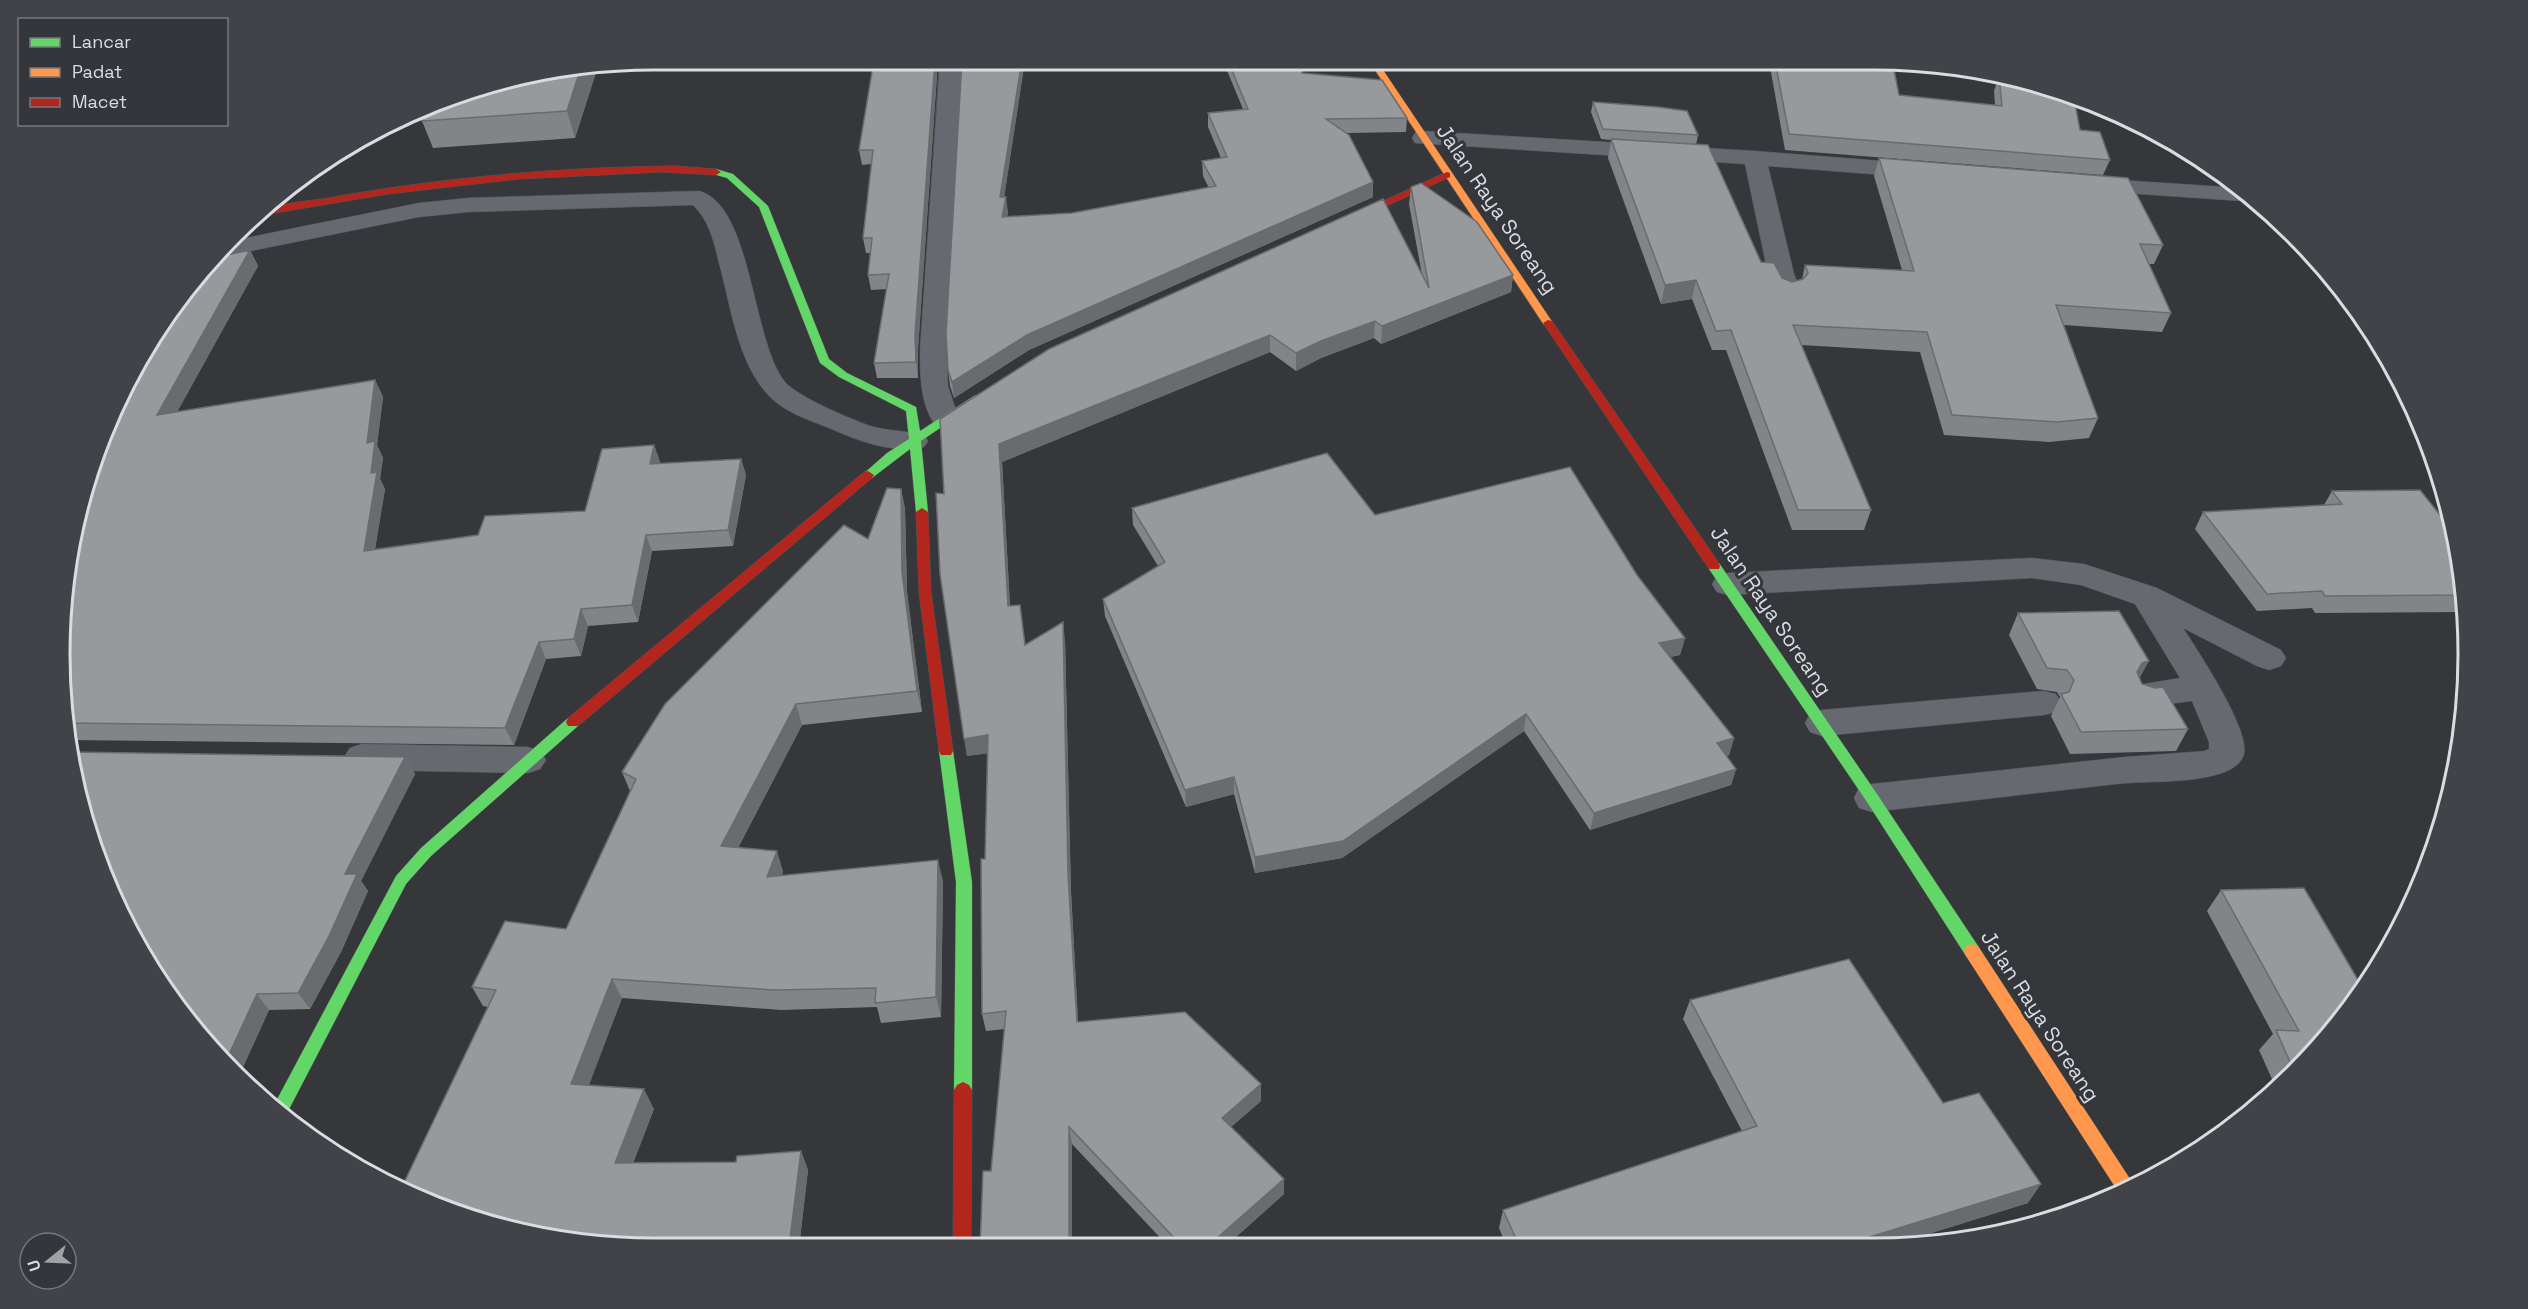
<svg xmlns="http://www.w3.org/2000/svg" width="2528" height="1309" font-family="'Space Grotesk',sans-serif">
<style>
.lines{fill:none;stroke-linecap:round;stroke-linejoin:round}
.lane-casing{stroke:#545557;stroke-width:1}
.street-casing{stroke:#545557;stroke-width:1}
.fast-casing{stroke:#545557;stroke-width:1}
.slow-casing{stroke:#545557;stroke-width:1}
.jam-casing{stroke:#545557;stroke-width:1}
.lane{fill:#666970;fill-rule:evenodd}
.street{fill:#666970;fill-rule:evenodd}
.fast{fill:#63d668;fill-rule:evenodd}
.slow{fill:#ff974d;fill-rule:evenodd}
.jam{fill:#b3261e;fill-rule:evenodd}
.wall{fill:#838487}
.shaded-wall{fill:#6a6b6e}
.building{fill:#98999d;stroke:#6a6b6e;stroke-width:1.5}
.labels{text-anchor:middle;stroke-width:6;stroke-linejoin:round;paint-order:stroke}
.street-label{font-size:21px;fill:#dadce0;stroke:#34363c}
.rim{fill:none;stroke:#dadce0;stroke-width:3}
</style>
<rect width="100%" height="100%" fill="#36373a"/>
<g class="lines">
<defs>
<path id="lane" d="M2032,558L2084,564L2157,588L2281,650L2286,658L2281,666L2269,670L2257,666L2183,628C2198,651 2250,729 2244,754C2240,769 2221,774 2207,777C2178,783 2146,781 2116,784C2035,793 1953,803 1872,812L1859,808L1854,798L1859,788L1872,784L2125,757L2205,751L2209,749V742L2192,701L2144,707L2132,704L2127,695L2132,686L2180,678L2135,604L2081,585L2032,578L1728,595L1717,592L1712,584L1717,576L1728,573Z
M2044,691L2056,694L2061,703L2056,712L2044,715L1822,736L1810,732L1805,723L1810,714L1822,710Z"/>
<path id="street" d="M940,60H962L946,349L948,386L959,419L955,425L945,428L935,425C920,403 920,375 920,349Z
M1423,131L1755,151L1921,164L1929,166L1933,171L1929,176L1921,178L1768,166L1794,274L1801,291L1797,296L1788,299L1779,296L1768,274L1745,164L1415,143L1412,138L1415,133Z
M2089,178L2241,188L2256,202L2081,190L2077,185L2081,180Z
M699,191C752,204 752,342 785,382C798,397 854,421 874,427C890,431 908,431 924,435L928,441L924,447C896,454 861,442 836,431C818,423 797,417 781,406C739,377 732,310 719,263C714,242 709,220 693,205L468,212L419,217L221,257L215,256L231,241L419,203L468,198Z
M362,744L528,747L540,751L546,760L540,769L528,773L362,770L350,766L344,757L350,748Z"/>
<path id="fast" d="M716,169L733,174L768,206L829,359L847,373L916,407L920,431L974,396L978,395L984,398L921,441L928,512L926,515H918L916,512L910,449L872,478H864L862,475L887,453L909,439L906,411L839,377L820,363L759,207L727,178L713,174V170Z
M1714,562L1719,563L1877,794L1978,946L1980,951L1978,956L1972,958L1966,956L1867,802L1709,569L1708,566L1709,563Z
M573,717L578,718L580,722L578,726L431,856L406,884L285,1117L273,1107L396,876L421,848L568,718Z
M946,746L951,747L953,751L972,882V1090L969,1095L963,1098L957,1095L954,1090L956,882L939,751L941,747Z"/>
<path id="slow" d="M1369,61H1377L1553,323L1552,325H1544Z
M1972,944L1978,946L2134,1185L2119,1193L1966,956L1964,951L1966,946Z"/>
<path id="jam" d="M675,166L716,169L721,172L716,175L662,172L519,179L388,194L257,216C271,203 302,202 322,199C438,178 557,167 675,166Z
M1447,172L1450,173V177L1349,223L1345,224L1340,221Z
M1548,320L1552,321L1719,563L1720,566L1719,569H1709L1543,323Z
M868,471L874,475L872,478L578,726H568L566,722L568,718L864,472Z
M922,508L928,512L931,592L953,751L951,755H941L939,751L919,592L916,512Z
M963,1082L969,1085L972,1090L971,1247H953L954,1090L957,1085Z"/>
</defs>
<use href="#lane" class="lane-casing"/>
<use href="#street" class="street-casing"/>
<use href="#fast" class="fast-casing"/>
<use href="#slow" class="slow-casing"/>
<use href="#jam" class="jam-casing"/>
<use href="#lane" class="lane"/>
<use href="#street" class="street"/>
<use href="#fast" class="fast"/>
<use href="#slow" class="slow"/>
<use href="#jam" class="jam"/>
</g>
<path class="wall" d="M874,60H938L918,349V378H877L874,363L887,289L871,290L868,275L870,253H866L863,238L871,164L862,165L859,150Z
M1025,60L1004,197L1008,212L1007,217L1072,213L1209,188L1203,176L1202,161L1221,158L1208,127V113L1243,109L1223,61H1304L1303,73L1407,118L1406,132L1347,133L1373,197L1029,350L954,398L950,386L948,370Z
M1769,61H1840L1841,65L1899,95L1995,105L1994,91L1999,76L2080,130L2110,160L2103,175L1785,150Z
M598,66L575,138L433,148L422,121Z
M1593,102L1698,135L1696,145L1761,262L1782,278L1792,282L1802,279L1805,265L1902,270L1874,176L1879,158L2163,245L2154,264H2149L2171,313L2162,332L2064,325L2098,418L2089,438L2049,442L1944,435L1920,352L1801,345L1871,510L1864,530H1792L1726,350H1712L1692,299L1661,304L1608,158L1611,140L1601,139L1591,112Z
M1411,187L1513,275L1511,292L1381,344L1374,338L1321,358L1296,371L1270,352L1002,462L1010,606L1025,645L1065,640L1071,892L1078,1022L1261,1101L1231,1127L1284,1194L1226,1246H1168L1072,1144V1246L980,1247L991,1171L1005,1029L986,1031L982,1014L988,753L967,756L944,494L940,419L1422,275L1409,204Z
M250,250L258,266L177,412L375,380L383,397L377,445L383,458L380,479L385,489L375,549L478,535L585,511L654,445L660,462L659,464L741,459L746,475L733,546L652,551L638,622L588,626L581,656L546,659L514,745L67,740L65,732L61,616Z
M901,489L905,509L907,592L922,712L802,725L738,848L783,871L782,876L943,881L941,1017L881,1023L877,1007L781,1010L622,998L588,1086L654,1109L633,1163L736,1162L801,1151L808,1170L799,1247L616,1248L488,1007L483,1006L472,987L566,929L630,791L622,772L868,539Z
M2332,491L2463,577L2464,612L2315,613L2312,608L2257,611L2195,529L2203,512L2324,505Z
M1132,508L1375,515L1637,575L1685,638L1680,655L1670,657L1734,738L1729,755L1726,756L1736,769L1731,785L1590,830L1524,731L1342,858L1255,873L1234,794L1186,807L1105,616L1103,599L1158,566L1133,525Z
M2018,613L2142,684L2188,729L2176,751L2070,754L2051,716L2060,697L2057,692L2037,689L2009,635Z
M405,757L415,774L361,881L368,891L341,952L310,1009L269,1010L238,1078L234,1075L160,985Z
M2221,890L2321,1046L2276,1088L2259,1050L2273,1034L2207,911Z
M1690,1000L1943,1103L2028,1203L1896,1244L1506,1245L1499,1228L1503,1210L1742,1131L1683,1019Z"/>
<path class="shaded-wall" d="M935,60H938L918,349V378L916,362L915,334Z
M1022,60H1025L1002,212L1000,197Z
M598,66L575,138L567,111L581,67Z
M1373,182V197L1029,350L954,398L952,382L1027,335Z
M1006,197L1008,212L1004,232L1002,217Z
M250,250L258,266L166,432L157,415Z
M1513,275L1511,292L1381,344L1382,326Z
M1696,280L1692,299L1661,304L1665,285Z
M1375,321L1374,338L1321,358L1296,371V353L1321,341Z
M1270,335V352L1002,462L1011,624L1008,606L999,444Z
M375,380L383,397L377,445L383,458L380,479L385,489L372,568L364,551L371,473L367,443Z
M654,445L660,462L655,481L650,464Z
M741,459L746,475L733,546L728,530Z
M901,489L905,509L907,592L922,712L917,691L902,572Z
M646,535L652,551L638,622L632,605Z
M581,609L588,626L581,656L574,639Z
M1063,622L1065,640L1071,892L1079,1039L1077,1022L1068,875Z
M1685,638L1680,655L1655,660L1659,643Z
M539,642L546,659L514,745L505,728Z
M2149,661L2137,683L2130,685L2142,663Z
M796,704L802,725L728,867L721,846Z
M1526,714L1524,731L1342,858L1255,873V857Z
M988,735L991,753L967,756L964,739Z
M1734,738L1729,755L1712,760L1717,743Z
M405,757L415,774L361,881L368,891L341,952L310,1009L298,993L345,874Z
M1736,769L1731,785L1590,830L1594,813Z
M1234,777V794L1186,807L1185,790Z
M777,851L783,871L774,897L767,877Z
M938,860L943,881L941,1017L936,997Z
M612,979L622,998L582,1104L571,1084Z
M257,994L269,1010L238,1078L234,1075L225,1063Z
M1261,1084V1101L1223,1134L1222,1118Z
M644,1089L654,1109L626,1182L615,1163Z
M1069,1127L1072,1144V1246H1069Z
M801,1151L808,1170L799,1247H789Z
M1284,1179V1194L1226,1246H1208Z
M2041,1184L2028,1203L1896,1244H1847Z"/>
<path class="building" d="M874,60H935L915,334L916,362L874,363L889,274L868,275L872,238H863L873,150H859Z
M962,60H1022L1000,197H1006L1002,217L1072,213L1216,186L1202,161L1227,157L1208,113L1248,109L1228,61H1303L1302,73L1382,80L1407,118L1326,119L1349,135L1373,182L1027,335L952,382L948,370L946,334Z
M1775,61H1840L1841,65L1894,70L1899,95L2002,106L1999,76L2027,80L2074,98L2080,130L2100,132L2110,160L1789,134Z
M581,67L567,111L422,121L428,108L463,92L539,71Z
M1593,102L1658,107L1687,111L1698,135L1603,129Z
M1611,139L1708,145L1761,262L1774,263L1782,278L1792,282L1803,279L1808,273L1805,265L1914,271L1879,158L2128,178L2163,245L2140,244L2171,313L2056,305L2098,418L2057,422L1952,415L1927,332L1793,325L1871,510H1798L1731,330L1716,331L1696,280L1665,285Z
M1421,183L1477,222L1513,275L1382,326L1375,321L1321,341L1296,353L1270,335L999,444L1008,606L1020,605L1025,645L1063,622L1068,875L1077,1022L1185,1012L1261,1084L1222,1118L1284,1179L1208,1246H1182L1069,1127V1246L980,1247L983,1171H991L1006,1011L982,1014L981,859H985L988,735L964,739L940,574L936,493L944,494L940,419L1049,349L1383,199L1429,288L1411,187Z
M250,250L157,415L375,380L367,443L375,441L371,473L377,472L364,551L478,535L485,516L585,511L602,449L654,445L650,464L741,459L728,530L646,535L632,605L581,609L574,639L539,642L505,728L65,723L61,616L71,538L105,427L140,357L208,262L213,258Z
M1327,453L1375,515L1570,467L1637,575L1685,638L1659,643L1734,738L1717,743L1736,769L1594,813L1526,714L1343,841L1255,857L1234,777L1185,790L1103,599L1165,562L1132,508Z
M887,488L901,489L902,572L917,691L796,704L721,846L777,851L767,877L938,860L936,997L875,1003L876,988L774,990L612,979L571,1084L644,1089L615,1163L736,1162L737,1156L801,1151L789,1247L616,1248L501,1229L400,1191L496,990L472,987L505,921L566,929L636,779L622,772L665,704L844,525L868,539Z
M2420,490L2452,530L2463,577V595L2325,596L2322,591L2267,594L2203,512L2342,504L2332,491Z
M2119,611L2149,661L2142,663L2137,672L2142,684L2155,688L2163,687L2188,729L2081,732L2061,694L2069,692L2074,680L2067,670L2047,668L2018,613Z
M69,752L405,757L345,874H357L329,936L298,993L257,994L225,1063L160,985L121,917L80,809Z
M2304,888L2361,985L2321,1046L2294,1071L2276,1030L2299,1031L2221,890Z
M1849,959L1943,1103L1979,1093L2041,1184L1847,1244L1519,1245L1503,1210L1757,1126L1690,1000Z"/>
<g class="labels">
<g class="street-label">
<text transform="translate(1497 209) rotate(56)" y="7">Jalan Raya Soreang</text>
<text transform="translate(1771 611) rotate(56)" y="7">Jalan Raya Soreang</text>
<text transform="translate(2040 1016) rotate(57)" y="7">Jalan Raya Soreang</text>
</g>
</g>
<path d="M0 0H2528V1309H0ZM654 70H1874A584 584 0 0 1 2458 654V654A584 584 0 0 1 1874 1238H654A584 584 0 0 1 70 654V654A584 584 0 0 1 654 70Z" fill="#414349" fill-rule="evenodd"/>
<path class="rim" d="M654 70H1874A584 584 0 0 1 2458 654V654A584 584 0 0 1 1874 1238H654A584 584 0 0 1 70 654V654A584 584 0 0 1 654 70Z"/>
<rect x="18" y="18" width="210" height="108" fill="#34363c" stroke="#76787e" stroke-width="1.5"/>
<rect x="30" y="38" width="30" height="9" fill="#63d668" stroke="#76787e" stroke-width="1.5"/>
<text x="72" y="48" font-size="18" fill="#dadce0">Lancar</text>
<rect x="30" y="68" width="30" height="9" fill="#ff974d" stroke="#76787e" stroke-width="1.5"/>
<text x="72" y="78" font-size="18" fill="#dadce0">Padat</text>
<rect x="30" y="98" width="30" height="9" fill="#b3261e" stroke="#76787e" stroke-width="1.5"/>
<text x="72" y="108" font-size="18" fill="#dadce0">Macet</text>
<g transform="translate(48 1261) rotate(252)"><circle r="28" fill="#34363c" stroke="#76787e" stroke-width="1.5"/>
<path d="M0-4.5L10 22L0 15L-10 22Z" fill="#a1a2a6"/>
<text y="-9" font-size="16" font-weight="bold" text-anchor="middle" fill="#dadce0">U</text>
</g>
</svg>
